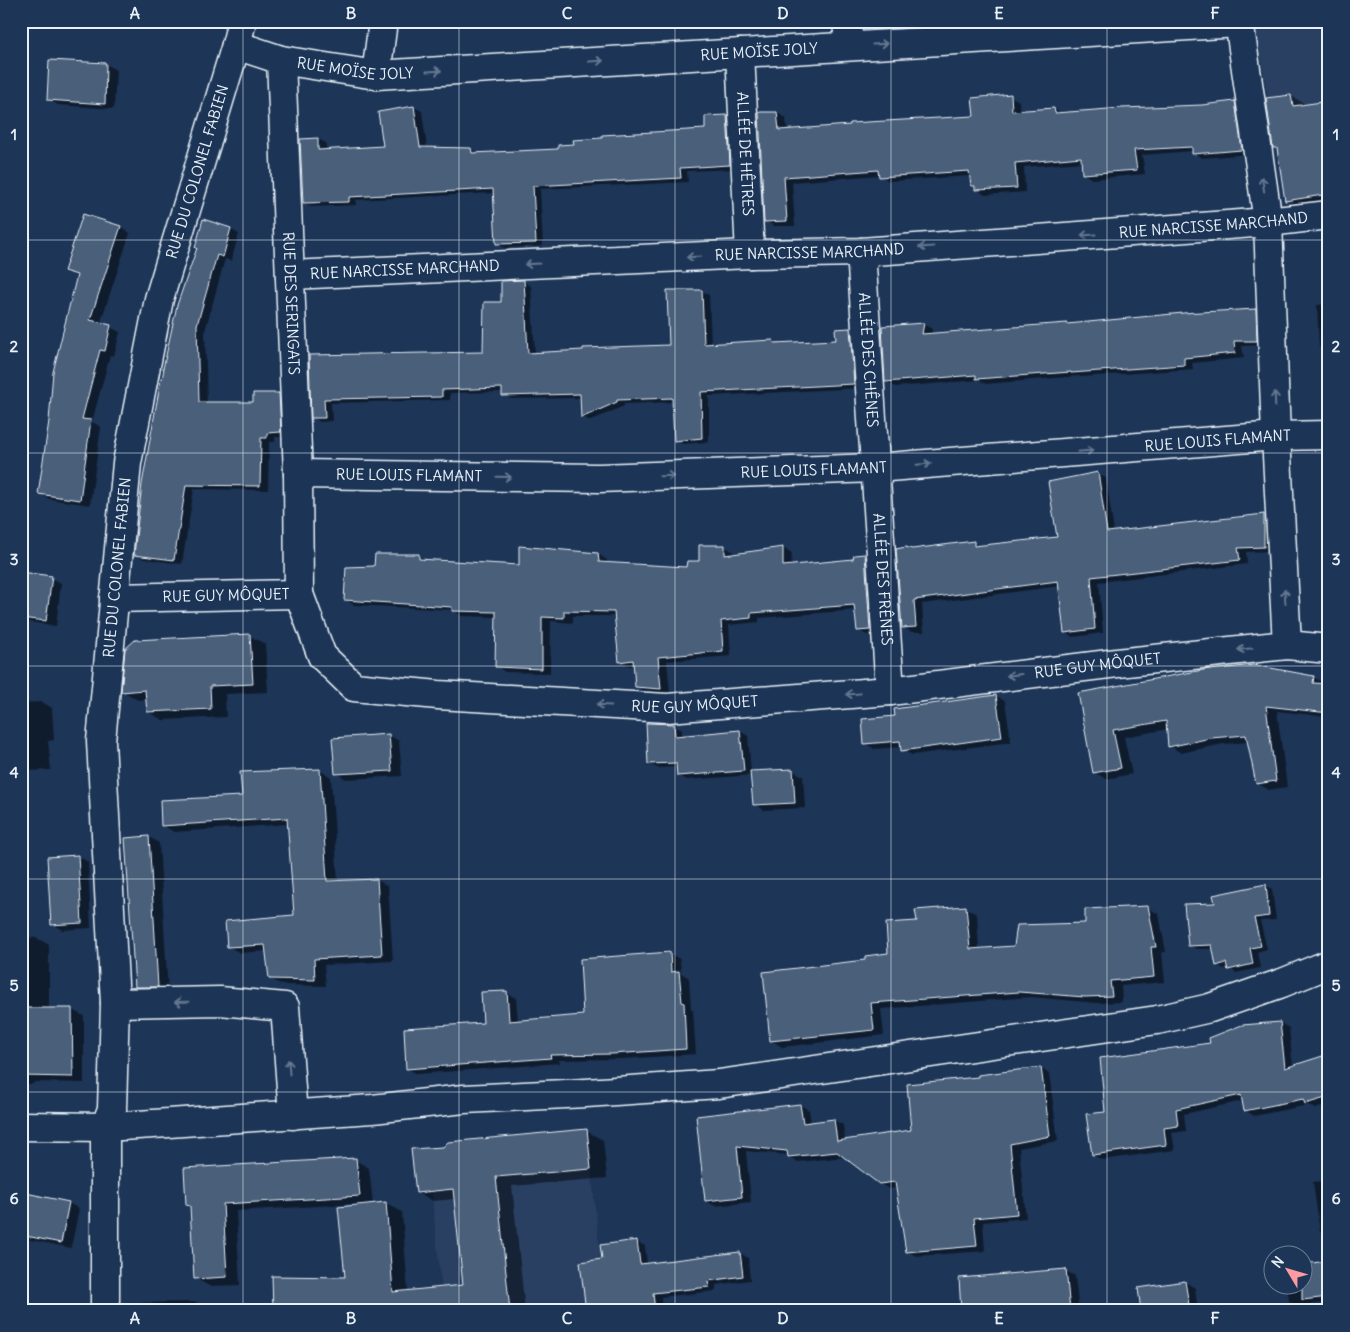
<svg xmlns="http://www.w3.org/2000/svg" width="1350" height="1332" font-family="Delius,sans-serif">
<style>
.built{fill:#2a4162}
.shadow{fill:#0007}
.building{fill:#495e7a;stroke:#e8f1f8}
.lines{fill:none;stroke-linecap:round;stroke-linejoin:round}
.minor-casing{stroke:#e8f1f8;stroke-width:31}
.major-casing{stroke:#e8f1f8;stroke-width:31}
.minor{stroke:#1d3557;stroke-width:28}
.major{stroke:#1d3557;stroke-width:28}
.oneway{stroke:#64778f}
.grid{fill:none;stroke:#e8f1f8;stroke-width:1;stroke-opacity:0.55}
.labels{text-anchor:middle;stroke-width:4;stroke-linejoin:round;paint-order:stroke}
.street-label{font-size:15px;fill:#e8f1f8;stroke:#1d3557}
.neatline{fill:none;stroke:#e8f1f8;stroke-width:2}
.grid-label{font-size:16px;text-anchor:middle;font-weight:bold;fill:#e8f1f8}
</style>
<rect width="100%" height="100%" fill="#1d3557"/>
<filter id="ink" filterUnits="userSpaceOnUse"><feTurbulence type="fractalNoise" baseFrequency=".02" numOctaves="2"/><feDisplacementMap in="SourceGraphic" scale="10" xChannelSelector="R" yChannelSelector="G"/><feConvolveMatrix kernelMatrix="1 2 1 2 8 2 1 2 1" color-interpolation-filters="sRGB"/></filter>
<g filter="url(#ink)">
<path class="built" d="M1255,21H1329V197L1285,201Z
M587,1129L606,1311H444L427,1148Z"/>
<path class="shadow" d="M50,61L106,64L116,70L114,109L58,105L48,99Z
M1010,96L1019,101L1020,112L1054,109L1062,113L1202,106L1235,102L1243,107L1250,154L1202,158L1193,153V151L1142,155L1145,174L1092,179L1084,174L1082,162L1024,167L1025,192L985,195L972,186L971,176L889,181L880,175L792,182L795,226H774L765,221L760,114L777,113L786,118L787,131L975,117Z
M1291,96L1307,105L1329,102V207L1305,211L1286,200L1278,149L1274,147Z
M414,107L422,111L427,149H471L478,154L559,150L706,130V117L727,116L735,120L737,169L687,171L688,182L540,189L543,246L505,248L497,244L494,193L356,200V205L311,207L304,203L301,140L318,139L326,143V151L385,148Z
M121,227L130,233L100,324L110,327L120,332L114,356L110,355L92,422L101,427L90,505L49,499L39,493L78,277L66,270Z
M230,229L239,234L231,261L225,259L205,331L207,403H254L279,394L287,399L289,437H275V442H269L268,490L194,489L182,564L144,559L135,554L179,305Z
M523,281L531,286L535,354L670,347L702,291L709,295L711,345L773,341L778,344L837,342L850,329L858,333L861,388L709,396V442L683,444L675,440L674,402L624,404V406L590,421L583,417L582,398L511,399L503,395V392L450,393V400L331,403L332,421L320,422L313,417L310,357L484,353L502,304Z
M1329,304V353L1319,347L1317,305Z
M1255,310L1264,316L1265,345L1242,346L1244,358L1192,363L1193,369L1081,377L1079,376L986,384L979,380L896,387L886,381L923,324L932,329V335Z
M1098,474L1106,478L1114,532L1264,515L1272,520V551L1246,552L1247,564L1099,582L1103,633L1073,637L1065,632L1060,586L922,604L924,632H911L903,627L911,551L973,543L981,547L1059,539Z
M725,547L734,552V555L783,548L792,553L791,567L854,560L865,555L874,560L879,634L867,635L858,630L856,610L759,618V622L729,625L731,656L667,661L670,693L645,691L636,686L635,665L629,666L621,661L616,616H573V623L551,621L550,673L505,672L496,666L497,617L462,616L453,610L354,605L345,599L376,567L419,556L428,561L520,567L598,554L607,560V564L687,568L701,562Z
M21,573L51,578L61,583L56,626L28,622L21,618Z
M250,636L265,644L268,692L225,694L226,717L163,720L148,712L147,699L138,700L123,691Z
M1313,677L1325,684V685L1329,686V717L1277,711L1287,787L1269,790L1257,783L1249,742L1223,744L1181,753L1170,746L1168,729L1124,737L1132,774L1106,779L1094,772L1079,694Z
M996,696L1005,701L1011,742L912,755L902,750V747L874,749L865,743L897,717Z
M42,702L52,708L54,740L48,741L51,770L21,771V703Z
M674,726L682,730V737L740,731L748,736L751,772L793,771L803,776L805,808L764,810L754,804L752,775L687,780L678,776V767L657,768L649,764Z
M389,735L399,741L402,776L346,779L336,773Z
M319,770L331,777L338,882L377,880L388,886L393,961L324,965L326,986L282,985L271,979L267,951L240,953L228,946L295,916L289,824L174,832L162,825Z
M149,837L159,843L168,992H146L136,986Z
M78,856L88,862L91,928L62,930L52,924Z
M1265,885L1272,889L1276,920L1260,921L1267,949L1257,952L1260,968L1236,973L1229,968L1224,969L1217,965L1214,949H1196L1189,945L1217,904Z
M966,908L977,914L979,950L1015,947L1087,924L1148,908L1159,914L1166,952H1162L1165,982L1121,986L1122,1002L1097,1003L1031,997L881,1009L884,1035L782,1047L771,1040L867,961L890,954L918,922Z
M21,937L37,938L49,945V1010H72L84,1016V1083L34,1082V1084H21Z
M670,954L680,959L681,973L689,978L691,1009L693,1010L696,1054L623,1059L559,1060L560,1063L417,1074L407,1068L484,1024L506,993L516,998L518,1021L584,1016Z
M1329,997V1016L1323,1000Z
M1280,1023L1289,1028L1293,1067L1329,1055V1105L1315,1109L1308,1105L1254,1116L1245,1110L1243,1101L1184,1114L1186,1131L1172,1133L1175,1150L1102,1160L1093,1155L1106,1113L1211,1044Z
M1040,1068L1049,1073L1058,1141L1019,1148L1026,1218L983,1222L985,1251L916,1256L907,1251L898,1188L889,1189L879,1183L845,1157L798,1162L789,1157V1155L746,1151L751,1202L715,1206L706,1201L697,1117L800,1105L809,1110L811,1123L834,1120L843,1125L845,1141L912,1131L979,1078Z
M586,1131L603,1140L607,1178L512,1186L525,1311H275L346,1278L352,1204L236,1211L240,1285L209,1286L195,1278L191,1206L355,1160L369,1168L373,1204L386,1203L402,1212L408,1292L464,1287L455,1199L433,1201L417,1192L443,1148Z
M1329,1180V1237L1320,1232L1313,1182Z
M21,1194L69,1203L79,1209L71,1248L21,1238Z
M637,1242L645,1246L647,1265L740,1253L748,1258L750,1280L716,1285V1291L661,1297L662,1311H587L603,1260Z
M1329,1262V1302L1297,1306L1289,1301L1287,1284H1302Z
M1066,1271L1075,1276L1079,1311H897L962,1303Z
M1185,1282L1195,1288L1198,1311H1143L1140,1289Z
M196,1302L210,1310V1311H123V1303Z"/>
<path class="building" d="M49,60L106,63L105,104L47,100Z
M1011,94L1012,111L1054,108L1055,113L1122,108L1202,105L1235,101L1242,150L1192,154V147L1134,150L1137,170L1082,174L1081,157L1015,163L1017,188L975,190V186H971L969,171L879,177L878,170L784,177L787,221L764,222L759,112H777L779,130L850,125V123L974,116L972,98Z
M1291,95L1293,106L1329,101V194L1285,201L1277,148H1273L1266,98Z
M414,106L420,147L471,148L472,153L558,149V145L574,144L573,140L602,138V135L705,129V116L727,115L730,165L680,168L681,178L533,186L536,243L496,244L493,189L349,197V202L303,203L300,139L318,138V150L383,146L378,112Z
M83,214L121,226L90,320L111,325L105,351L100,350L82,419L91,420L80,500L38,494L49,421L53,372L77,275L64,271Z
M203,219L231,228L223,257L217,255L197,325L199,402H253V393H279L281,432L267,433V438H261L260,486L186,485L174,560L134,555L142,484L161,379H162L164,369H163L177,305L197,248H195Z
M524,280L528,353L583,350V348L669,345L667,290H702L704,344L773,340L774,343L836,340L835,329L850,328L854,384L701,392L702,438L674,441L672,398L617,400V402L581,418L580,394L502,396V388L442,390V397L324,399L325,418H311L309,355L483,352L484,302H501V281Z
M1256,309L1257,341H1234L1235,353L1184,358V365L1071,373V372L976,379V375L885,382L882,326L924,323L922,334L1067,323V324L1183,313Z
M1098,472L1107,532L1264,514V547L1238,548L1240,560L1091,577L1095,629L1064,633L1058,581L914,600L916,627L902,628L896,549L906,547L912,549L974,541V546L1057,537L1048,482Z
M699,545H725V555L783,547V566L853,559L854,555L865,554L870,630L857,631L854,605L751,613V618L721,621L723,651L658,657L661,689L635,687L633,660L619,662L614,612L564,611V618L542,617V669L495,667L496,612L452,611V607L344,600L346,567L374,566L375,554H419V559L519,565V546L598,553L599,562L686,567L687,561H699Z
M21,572L52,576L46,621L21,618Z
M250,634L253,684L210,686L211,709L147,712L145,690L121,692L125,649L135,640Z
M1254,665L1314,676L1313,683L1329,684V713L1266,706L1276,781L1256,784L1246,735L1211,738L1168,747L1166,721L1113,730L1121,768L1093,773L1078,693L1203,670L1210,669V670Z
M996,695L1002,737L901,751L900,741L864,744L862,719L895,716L894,709Z
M646,723L674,724L675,736L740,730L744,771L677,776L676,763L648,764Z
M389,734L392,771L335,774L332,738Z
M320,769L327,881L377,879L382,955L314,959L315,980L269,979L265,945L227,947L225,921L294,915L287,818L161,826L160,800L242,796L240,772Z
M793,769L795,803L753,805L750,771Z
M149,836L158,987H135L125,838Z
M78,855L82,923L51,925L47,857Z
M1266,884L1269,916L1254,918L1261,946L1250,948L1253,964L1228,970L1226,963L1216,966L1212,945L1188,946L1184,904L1215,903L1213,895Z
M966,906L970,949L1014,946L1017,925L1085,923V909L1148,906L1156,947H1151L1154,977L1110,981L1112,996L1085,997L1019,992L871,1003L874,1030L770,1041L763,972L865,960V956L888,953L886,923L917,921L915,910Z
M670,952L671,972L679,971L682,1002L684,1003L686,1049L612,1054L550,1055L551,1058L406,1069L404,1028L483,1023L481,992L507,991L509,1021L583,1015L580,959Z
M21,1008H72L73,1077L21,1076Z
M1280,1022L1285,1068L1329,1054V1097L1305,1104L1303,1099L1244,1111L1241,1095L1176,1109L1178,1126L1164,1128L1166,1145L1092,1155L1086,1114L1105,1112L1100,1058L1210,1043L1209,1038L1242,1025Z
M1041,1067L1050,1136L1010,1144L1017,1214L974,1218L977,1246L906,1252L895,1182L879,1184L837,1152L788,1157L787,1151L737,1146L742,1197L705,1201L696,1116L800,1104L803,1123L834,1119L837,1141L911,1130L907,1084L978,1077V1075Z
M587,1129L591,1169L496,1177L510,1311H273L272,1276L345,1277L338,1207L386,1202L393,1292L463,1285L453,1189L416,1193L411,1149L443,1147L448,1142Z
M356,1158L360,1196L223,1204L227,1277L194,1279L190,1206L186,1205L184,1168Z
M21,1192L69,1202L61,1243L21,1235Z
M637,1240L640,1264L740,1252L743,1276L708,1281L709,1287L653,1293L655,1311H586L580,1262L602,1259L600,1245Z
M1329,1261V1297L1302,1300V1264Z
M1066,1269L1070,1311H961L959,1278Z
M1185,1281L1190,1311H1141L1138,1288Z"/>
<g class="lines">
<defs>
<g id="minor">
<path d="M847,21L849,46"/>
<path d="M1239,21L1268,222L1276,436L1287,645"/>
<path id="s1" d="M236,45L281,60L298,474L299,594L322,656L354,687L438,695L667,708L890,691L1117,663L1287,645L1329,649"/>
<path id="s2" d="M740,53L750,254"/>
<path id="s3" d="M281,60L376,75L1239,23"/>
<path d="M376,75L383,21"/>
<path id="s4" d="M861,252L890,691"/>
<path id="s5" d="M290,275L750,254L861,252L1268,222L1329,215"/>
<path id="s6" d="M298,474L599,478L876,468L1276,436L1329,435"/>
<path id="s7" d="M114,598L299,594"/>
<path d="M115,1003L220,1001L285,1007L293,1115"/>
<path id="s8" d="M105,1311V1127L112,1109L115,1003L101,741L127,463L159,299L236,45L242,21"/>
</g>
<path id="major" d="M21,1126L105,1127L169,1123L372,1109L464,1099L586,1093L719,1084L1157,1020L1210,1008L1282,983L1329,964"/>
</defs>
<use href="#minor" class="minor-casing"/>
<use href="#major" class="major-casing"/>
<use href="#minor" class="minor"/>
<use href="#major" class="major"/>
</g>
<defs><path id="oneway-shaft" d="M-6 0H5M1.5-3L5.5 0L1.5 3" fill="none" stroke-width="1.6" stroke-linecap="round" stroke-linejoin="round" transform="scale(1.25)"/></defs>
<g class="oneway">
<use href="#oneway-shaft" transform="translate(880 44) rotate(-3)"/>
<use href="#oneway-shaft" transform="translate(596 61) rotate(-3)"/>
<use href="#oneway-shaft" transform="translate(434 71) rotate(-3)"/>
<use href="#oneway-shaft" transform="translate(1263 184) rotate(-99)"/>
<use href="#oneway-shaft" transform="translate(1088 235) rotate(176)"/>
<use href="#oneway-shaft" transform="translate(926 247) rotate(176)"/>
<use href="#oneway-shaft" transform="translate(694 257) rotate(177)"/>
<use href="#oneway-shaft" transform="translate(532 264) rotate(177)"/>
<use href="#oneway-shaft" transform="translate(1275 399) rotate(-92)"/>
<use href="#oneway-shaft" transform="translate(1086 451) rotate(-5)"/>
<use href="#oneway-shaft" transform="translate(924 464) rotate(-5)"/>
<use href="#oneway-shaft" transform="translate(667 476) rotate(-2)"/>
<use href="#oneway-shaft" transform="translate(504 477) rotate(1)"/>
<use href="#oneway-shaft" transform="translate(1285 596) rotate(-93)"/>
<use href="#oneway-shaft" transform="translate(1245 649) rotate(174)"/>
<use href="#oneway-shaft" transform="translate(1014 675) rotate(173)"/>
<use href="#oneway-shaft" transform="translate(853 694) rotate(176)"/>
<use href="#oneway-shaft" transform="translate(604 705) rotate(-177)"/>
<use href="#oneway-shaft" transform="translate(182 1002) rotate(179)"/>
<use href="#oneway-shaft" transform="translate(289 1067) rotate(-94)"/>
</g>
</g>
<path class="grid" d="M243,21V1311M459,21V1311M675,21V1311M891,21V1311M1107,21V1311M21,240H1329M21,453H1329M21,666H1329M21,879H1329M21,1092H1329"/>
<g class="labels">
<g class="street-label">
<text dy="5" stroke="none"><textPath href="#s3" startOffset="480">RUE MOÏSE JOLY</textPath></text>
<text dy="5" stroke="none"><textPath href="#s3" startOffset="75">RUE MOÏSE JOLY</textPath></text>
<text dy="5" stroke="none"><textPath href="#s2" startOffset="101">ALLÉE DE HÊTRES</textPath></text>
<text dy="5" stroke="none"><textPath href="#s8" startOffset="1151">RUE DU COLONEL FABIEN</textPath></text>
<text dy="5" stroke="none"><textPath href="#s5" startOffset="925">RUE NARCISSE MARCHAND</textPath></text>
<text dy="5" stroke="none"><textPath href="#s5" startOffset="520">RUE NARCISSE MARCHAND</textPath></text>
<text dy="5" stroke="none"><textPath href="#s5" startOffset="115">RUE NARCISSE MARCHAND</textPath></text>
<text dy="5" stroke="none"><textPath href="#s1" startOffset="291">RUE DES SERINGATS</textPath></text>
<text dy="5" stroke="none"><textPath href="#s4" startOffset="108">ALLÉE DES CHÊNES</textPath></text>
<text dy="5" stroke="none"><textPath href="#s6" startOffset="921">RUE LOUIS FLAMANT</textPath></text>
<text dy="5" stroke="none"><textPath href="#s6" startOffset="516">RUE LOUIS FLAMANT</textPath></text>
<text dy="5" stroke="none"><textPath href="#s6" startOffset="111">RUE LOUIS FLAMANT</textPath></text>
<text dy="5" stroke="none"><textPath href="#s8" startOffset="746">RUE DU COLONEL FABIEN</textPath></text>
<text dy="5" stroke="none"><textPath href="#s4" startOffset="328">ALLÉE DES FRÊNES</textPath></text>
<text dy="5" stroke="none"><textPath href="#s7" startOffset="112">RUE GUY MÔQUET</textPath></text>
<text dy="5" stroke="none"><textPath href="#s1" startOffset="1439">RUE GUY MÔQUET</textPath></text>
<text dy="5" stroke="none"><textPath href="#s1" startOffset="1034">RUE GUY MÔQUET</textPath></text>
</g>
</g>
<rect width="1350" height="1332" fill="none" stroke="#1d3557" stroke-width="55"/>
<g transform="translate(1288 1270) rotate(308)"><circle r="24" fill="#1d3557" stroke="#6e8097"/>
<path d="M0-4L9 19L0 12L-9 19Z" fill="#ff9aa2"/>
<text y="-8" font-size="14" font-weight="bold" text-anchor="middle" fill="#e8f1f8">N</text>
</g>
<rect x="28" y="28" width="1294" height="1276" class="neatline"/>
<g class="grid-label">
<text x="135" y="19">A</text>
<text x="351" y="19">B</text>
<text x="567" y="19">C</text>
<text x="783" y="19">D</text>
<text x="999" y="19">E</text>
<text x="1215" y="19">F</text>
<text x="14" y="140">1</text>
<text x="1336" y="140">1</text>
<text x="14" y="352">2</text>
<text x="1336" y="352">2</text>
<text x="14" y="565">3</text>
<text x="1336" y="565">3</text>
<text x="14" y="778">4</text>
<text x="1336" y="778">4</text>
<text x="14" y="991">5</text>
<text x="1336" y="991">5</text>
<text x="14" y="1204">6</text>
<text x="1336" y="1204">6</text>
<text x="135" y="1324">A</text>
<text x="351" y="1324">B</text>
<text x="567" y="1324">C</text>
<text x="783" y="1324">D</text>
<text x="999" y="1324">E</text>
<text x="1215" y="1324">F</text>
</g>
</svg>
